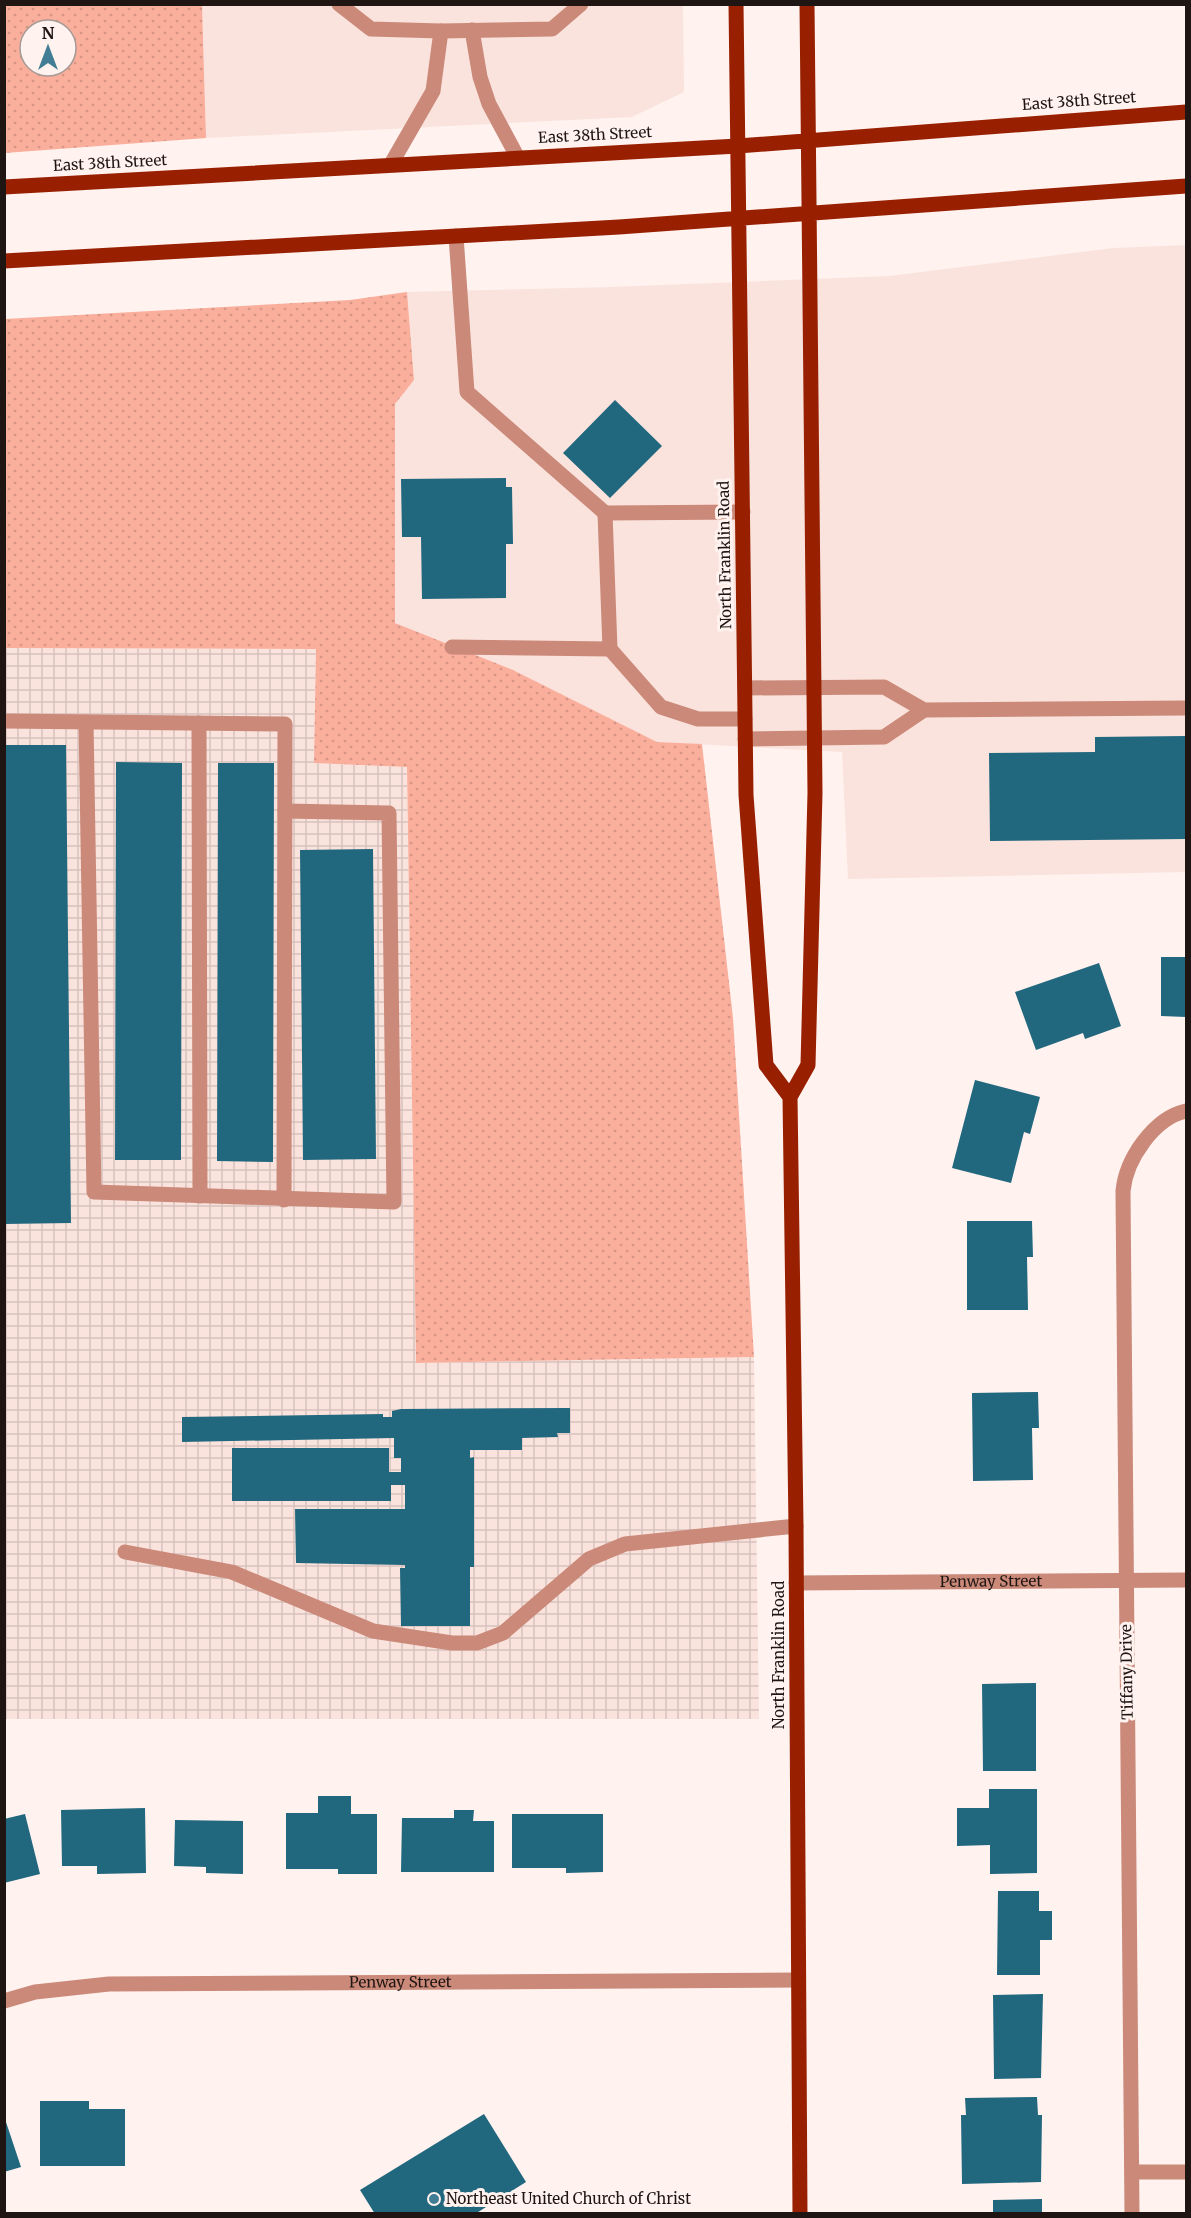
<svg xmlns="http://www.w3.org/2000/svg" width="1191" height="2218" font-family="Merriweather,serif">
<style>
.built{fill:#fae3dd}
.industrial{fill:url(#industrial-grid)}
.green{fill:url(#green-dots);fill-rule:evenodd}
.building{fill:#21677e}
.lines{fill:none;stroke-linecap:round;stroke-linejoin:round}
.minor{stroke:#cb8979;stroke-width:15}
.major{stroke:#982000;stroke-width:15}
.poi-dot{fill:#417e95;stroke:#fff2ef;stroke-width:2}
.labels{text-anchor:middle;stroke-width:6;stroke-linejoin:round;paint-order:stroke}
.street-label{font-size:15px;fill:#1f1512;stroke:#fff2ef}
.poi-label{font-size:15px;fill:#1f1512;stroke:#fff2ef;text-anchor:start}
</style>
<defs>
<pattern id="industrial-grid" width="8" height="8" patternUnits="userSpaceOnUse" patternTransform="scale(1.5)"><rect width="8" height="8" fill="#fae3dd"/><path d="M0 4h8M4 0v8" fill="none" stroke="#d6c2bd"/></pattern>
<pattern id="green-dots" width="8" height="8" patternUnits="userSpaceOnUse" patternTransform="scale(1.5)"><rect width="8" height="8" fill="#faae9c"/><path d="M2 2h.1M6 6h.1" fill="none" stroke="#d69585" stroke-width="1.8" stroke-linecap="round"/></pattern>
</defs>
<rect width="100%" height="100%" fill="#fff2ef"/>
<path class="built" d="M202,5H683L684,92L632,117L206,138Z
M1186,245V872L848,879L842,752L657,742L513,670L395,623V404L414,380L407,292L612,287L889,276L1113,248Z"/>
<path class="industrial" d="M5,648L316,649L314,763L407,767L416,1363L754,1357L759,1719H5Z"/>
<path class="green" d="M5,4L202,5L206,138L5,153ZM30,30H66V66H30Z
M407,292L414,380L395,404V623L513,670L657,742L702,744L733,1018L754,1357L416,1363L407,767L314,763L316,649L5,648V319L350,300Z"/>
<path class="building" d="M615,400L662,446L610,498L563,453Z
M506,478V487H512L513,544H506V598L422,599L421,537H402L401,479Z
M1186,736V839L990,841L989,753L1095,752V737Z
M4,745H66L71,1223L4,1224Z
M116,762L182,763L181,1160H115Z
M218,763H274L273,1162L217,1161Z
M373,849L376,1159L303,1160L300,850Z
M1161,957H1186V1017L1161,1016Z
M1099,963L1121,1026L1085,1039L1083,1033L1036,1050L1015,992Z
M975,1080L1040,1097L1030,1134L1024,1132L1011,1183L952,1168Z
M967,1221H1032L1033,1257H1027L1028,1310H967Z
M1038,1392L1039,1428H1032L1033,1480L973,1481L972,1393Z
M570,1408V1433H557L558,1437L522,1438V1450H470V1458L474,1457V1567H470V1626H401L400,1568H405V1565L296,1563L295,1509H405V1485H391V1501H232V1448H389V1472H401V1458H394V1438L182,1442V1417L383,1414V1417H392V1411L401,1409Z
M1036,1683V1771H983L982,1684Z
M989,1789H1037V1873L990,1874V1845L957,1846V1808H989Z
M318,1796H351V1814H377V1874H338V1869H286V1813H318Z
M145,1808L146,1873L97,1874V1866H62L61,1810Z
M454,1810H474L473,1821H494V1872H401L402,1818H454Z
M25,1814L40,1874L4,1883V1819Z
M512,1814H603V1872L566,1873V1868H512Z
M175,1820L243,1821V1874L206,1873V1867L174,1866Z
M998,1891H1039V1911H1052V1940H1040V1975H997Z
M1043,1994L1041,2078L994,2079L993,1995Z
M1037,2097L1038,2115H1042L1041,2182L962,2184L961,2115H966L965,2098Z
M40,2101H89V2109H125V2166H40Z
M484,2114L526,2182L475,2214H375L360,2190Z
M4,2116L21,2167L4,2172Z
M1042,2199V2214H993V2200Z"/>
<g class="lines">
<g class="minor">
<path d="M339,4L371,29L441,31L552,29L581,4"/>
<path d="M472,30L480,77L489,104L518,158"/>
<path d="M391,164L433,91L441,31"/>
<path d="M456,236L467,392L605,513L743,512"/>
<path d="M452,647L610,649L605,513"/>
<path d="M610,649L661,707L698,719H745"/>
<path d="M745,688L884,687L924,710L1186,708"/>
<path d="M4,721L285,724L284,1200"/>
<path d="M86,722L94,1192L394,1202L389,813L285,811"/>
<path d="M199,723L200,1196"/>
<path d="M745,739L884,737L924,710"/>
<path d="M125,1552L232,1572L373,1631L452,1643H477L503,1633L589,1559L625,1544L796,1526"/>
<path id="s1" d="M796,1583L1186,1580"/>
<path id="s2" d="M4,2001L35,1992L109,1984L798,1980"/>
<path d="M1132,2172H1186"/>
<path d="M1132,2214L1123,1191C1126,1159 1154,1118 1186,1111"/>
</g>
<path class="major" d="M736,4L746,795L766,1065L790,1097
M4,187L738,146L1186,112
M4,261L619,227L1186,186
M800,2214L796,1526L790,1097L808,1065L815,793L807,4"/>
</g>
<circle class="poi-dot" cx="434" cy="2199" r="6"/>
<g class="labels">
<g class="street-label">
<text transform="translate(1079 101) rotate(-4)" y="5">East 38th Street</text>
<text transform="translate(595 135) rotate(-3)" y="5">East 38th Street</text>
<text transform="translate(110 163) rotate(-3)" y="5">East 38th Street</text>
<text transform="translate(725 555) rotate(-91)" y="5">North Franklin Road</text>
<text dy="5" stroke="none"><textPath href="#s1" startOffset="195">Penway Street</textPath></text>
<text transform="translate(779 1655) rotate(-90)" y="5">North Franklin Road</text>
<text transform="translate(1127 1672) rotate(-91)" y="5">Tiffany Drive</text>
<text dy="5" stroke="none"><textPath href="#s2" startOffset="398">Penway Street</textPath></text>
</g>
<g class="poi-label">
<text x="446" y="2204">Northeast United Church of Christ</text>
</g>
</g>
<rect width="1191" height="2218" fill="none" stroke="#1f1512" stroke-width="12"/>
<g transform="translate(48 48)"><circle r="28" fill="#fff2ef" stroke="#a59a97" stroke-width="1.5"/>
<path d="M0-4.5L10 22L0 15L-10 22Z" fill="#417e95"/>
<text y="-9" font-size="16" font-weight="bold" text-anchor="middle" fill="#1f1512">N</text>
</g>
</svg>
